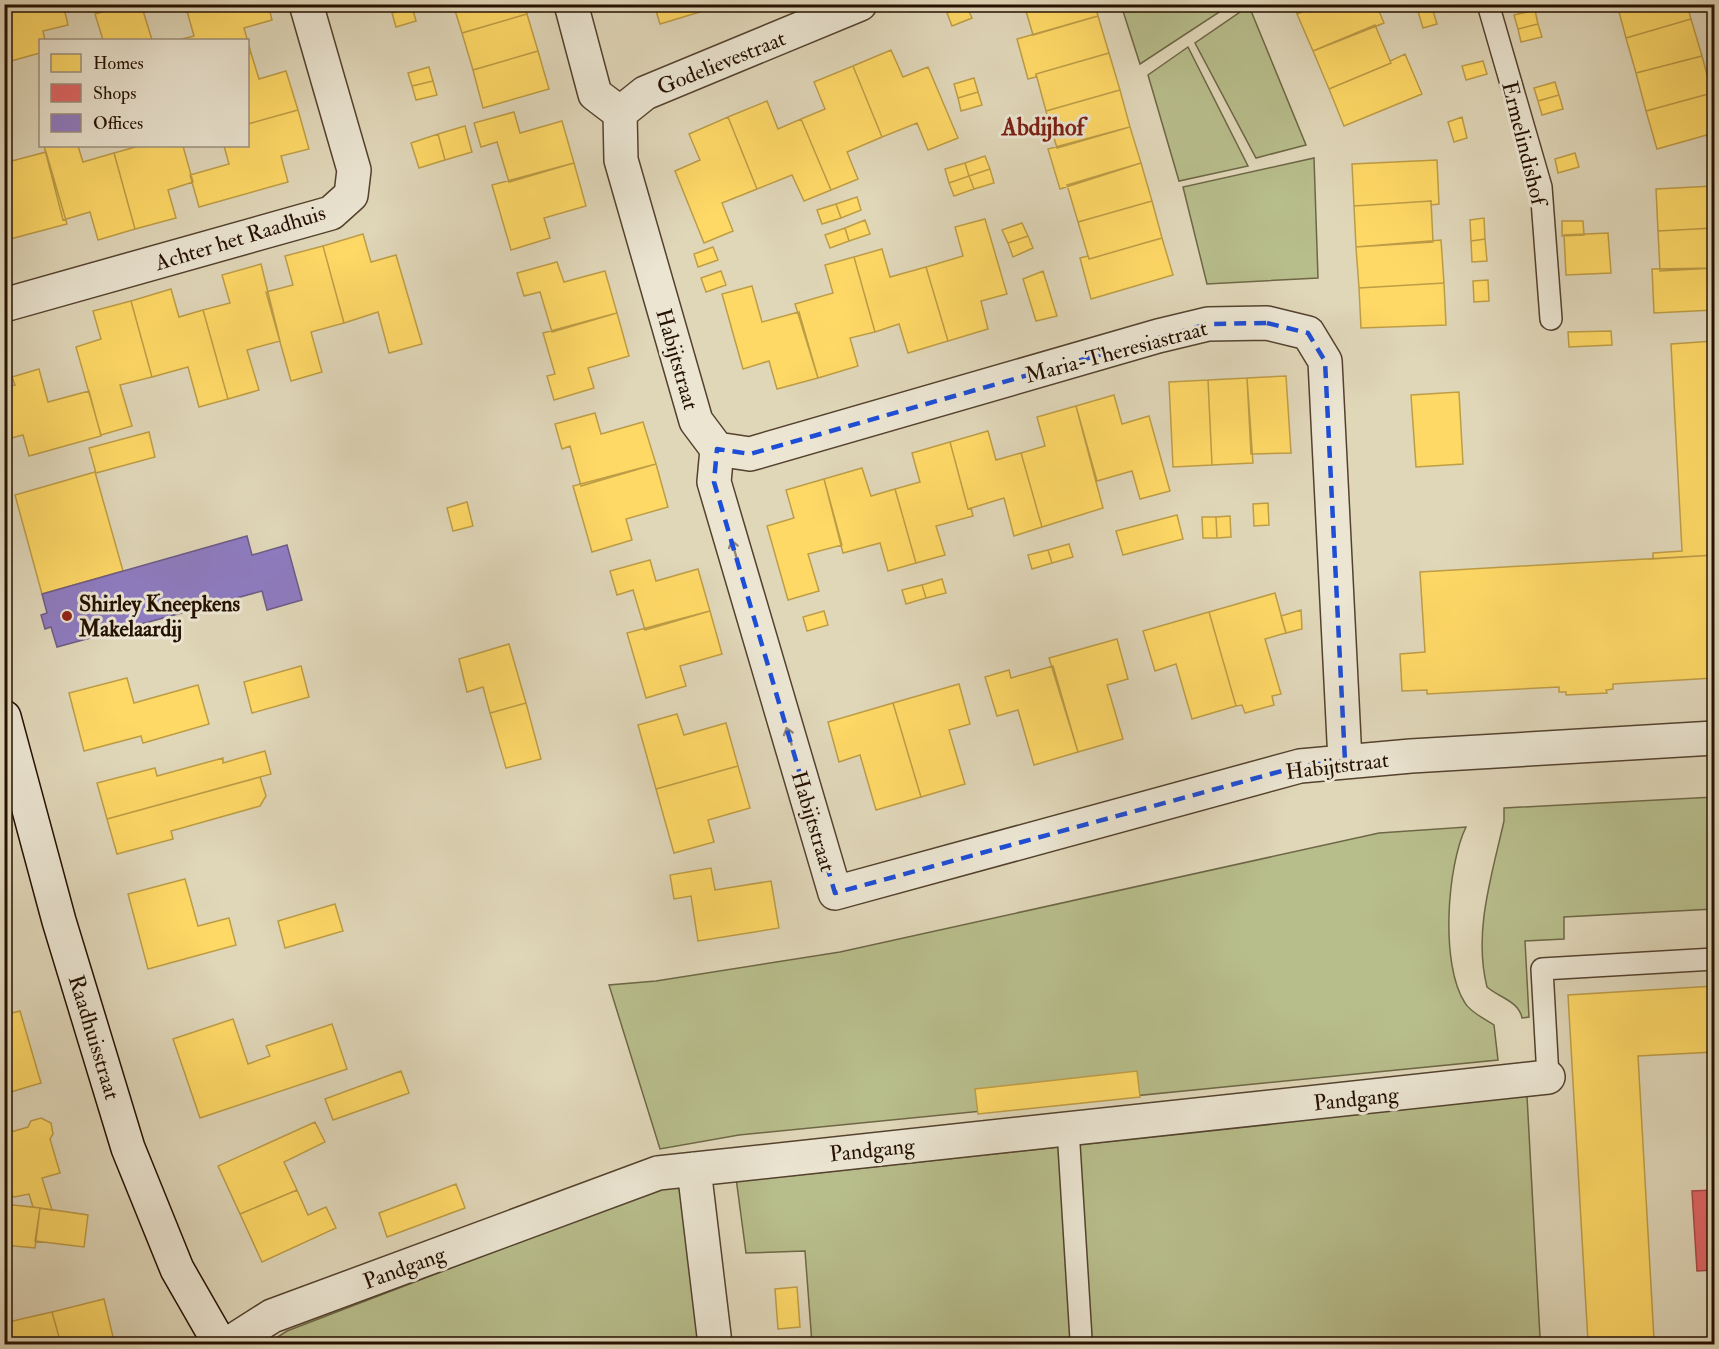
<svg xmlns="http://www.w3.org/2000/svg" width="1719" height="1349" font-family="'IM FELL Double Pica',serif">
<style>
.green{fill:#b7bd8b;stroke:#6e6746;stroke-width:1.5}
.homes{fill:#ffd966;stroke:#be9d47;stroke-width:1.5}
.shops{fill:#e06666;stroke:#a84c47;stroke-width:1.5}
.offices{fill:#8e7cc3;stroke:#6e5c88;stroke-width:1.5}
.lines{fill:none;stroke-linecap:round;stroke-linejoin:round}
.lane-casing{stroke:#54422e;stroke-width:24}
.street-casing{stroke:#54422e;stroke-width:36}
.secondary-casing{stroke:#251100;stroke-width:36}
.lane{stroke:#ebe5d2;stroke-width:21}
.street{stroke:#ebe5d2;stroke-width:33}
.secondary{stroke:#ebe5d2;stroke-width:33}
.oneway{stroke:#928674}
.marked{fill:none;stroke:#1d4ed8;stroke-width:4.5;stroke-dasharray:12 8;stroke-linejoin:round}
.poi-dot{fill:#8f2418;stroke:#ebe5d2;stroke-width:2}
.labels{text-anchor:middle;stroke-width:6;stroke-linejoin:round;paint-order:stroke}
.street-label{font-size:22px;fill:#251100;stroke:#ebe5d2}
.poi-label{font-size:22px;font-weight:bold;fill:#251100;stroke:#ebe5d2;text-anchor:start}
.neighbourhood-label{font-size:24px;font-weight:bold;fill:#7a1f14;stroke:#ebe5d2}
</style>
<rect width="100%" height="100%" fill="#e0d7b9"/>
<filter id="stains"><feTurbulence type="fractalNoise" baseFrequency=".00333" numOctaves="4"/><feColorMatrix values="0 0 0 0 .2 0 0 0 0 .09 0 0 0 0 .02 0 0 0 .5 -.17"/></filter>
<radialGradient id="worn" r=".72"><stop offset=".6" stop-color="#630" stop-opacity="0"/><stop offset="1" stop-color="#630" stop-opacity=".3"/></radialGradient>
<path class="green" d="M1121,5V4L1230,5L1140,64Z
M1249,6L1306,145L1256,158L1195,43Z
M1188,47L1248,166L1179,181L1148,75Z
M1314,158L1318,278L1207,284L1183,187Z
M1714,797V909L1564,917V939L1525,941L1529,1017L1522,1018C1519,1001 1498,997 1487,987C1473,932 1492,875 1504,821V808Z
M1466,827C1447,866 1440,965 1465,1003C1470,1012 1485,1019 1494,1025L1498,1060L739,1135L660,1149L609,985L656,981L840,952L1379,833Z
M1527,1096L1540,1337L1396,1344H812L805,1251L746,1253L736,1178L789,1176Z
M681,1186L701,1344H277L273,1340L287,1331L657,1189Z"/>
<path class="homes" d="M4,4H63L68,25L43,31L45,40H40V53L4,63Z
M128,4H141L152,40H103L95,14Z
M185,4H268L272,20L244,28L251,53L248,54V40H178L194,36Z
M390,4H412V7L392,13Z
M453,4H524L527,14L462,33Z
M654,4H698L700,12L660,24Z
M698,4H728L700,12Z
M1024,4H1095L1098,16L1033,35Z
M1294,4H1319L1297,14Z
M1319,4H1376L1384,23L1313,51L1297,14Z
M1431,4L1437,24L1423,28L1417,8Z
M1617,4H1687L1691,19L1626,38Z
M966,5L972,18L952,26L947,13Z
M412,7L416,21L396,27L392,13Z
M1535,10L1538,24L1518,29L1514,15Z
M527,14L538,51L473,70L462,33Z
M1098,16L1109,53L1036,74V77L1028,79L1017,39Z
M1691,19L1702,56L1636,73L1626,38Z
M1538,24L1542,37L1521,42L1518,29Z
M1375,25L1391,63L1329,89L1313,51Z
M891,50L903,77L928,67L958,138L928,150L917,123L882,137L853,66Z
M538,51L549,89L483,108L473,70Z
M251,53L259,79L286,71L298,110L248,124V54Z
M1109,53L1120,90L1046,111L1036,74Z
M1405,54L1422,94L1344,126L1329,89L1391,63L1390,61Z
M1702,56L1712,93L1646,111L1636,73Z
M1483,61L1487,74L1466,80L1462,66Z
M853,66L882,137L847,152L858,179L831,190L801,119L825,109L814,82Z
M429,67L433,81L412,86L408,73Z
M974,78L978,92L958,98L954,84Z
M433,81L437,95L416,100L412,86Z
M1555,82L1559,95L1538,101L1534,88Z
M1120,90L1130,127L1057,148L1046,111Z
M978,92L982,105L961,111L958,98Z
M1712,93L1714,133L1657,149L1646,111Z
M1559,95L1563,109L1542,115L1538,101Z
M767,101L778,129L801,119L831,190L804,201L792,175L757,189L728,117Z
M298,110L309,149L281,156L288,182L199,207L190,175L229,164L224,146H248V124Z
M514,112L520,133L562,121L574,163L509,182L497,142L481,147L474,123Z
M728,117L757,189L722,203L733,231L704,243L675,171L700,160L689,134Z
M1462,117L1467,138L1454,142L1448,122Z
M465,126L472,152L445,160L438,134Z
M1130,127L1141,163L1060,189L1048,149Z
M438,134L445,160L419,168L411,143Z
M44,146H78L83,162L114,153L135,229L98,240L90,212L63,220Z
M139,146H183L193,182L168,190L176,218L135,229L114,153Z
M46,152L67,224L10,239L8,233L4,234V163Z
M1575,153L1579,167L1558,173L1555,159Z
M985,156L990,169L969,176L965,163Z
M1437,160L1439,204L1431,205V201L1354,206L1352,164Z
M574,163L586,206L544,218L550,238L511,250L492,185Z
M965,163L969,176L949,183L945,169Z
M1141,163L1152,201L1078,222L1067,185Z
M990,169L994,183L974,189L969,176Z
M969,176L974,189L954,196L949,183Z
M1714,186V228L1658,231L1656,189Z
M857,197L861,210L841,218L836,204Z
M1152,201L1162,238L1089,259L1078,222Z
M1431,201L1433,242L1356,247L1354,206Z
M836,204L841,218L822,224L817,210Z
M1484,218L1485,239L1471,241L1470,220Z
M985,219L1007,294L981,301L988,329L948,341L926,267L963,256L955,227Z
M865,220L870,234L849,241L845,228Z
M1562,221H1583L1584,235L1562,236Z
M1022,223L1028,236L1008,243L1002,230Z
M845,228L849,241L830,248L825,235Z
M1714,228V268L1660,271L1658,231Z
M1608,233L1611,273L1566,275L1564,235Z
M363,234L371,262L396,255L422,344L389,353L378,312L344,323L323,246Z
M1028,236L1033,248L1013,257L1008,243Z
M1162,238L1173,275L1091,299L1080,258L1088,256L1089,259Z
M1485,239L1487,261L1472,262L1471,241Z
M1441,240L1444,283L1359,288L1356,247Z
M323,246L344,323L311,332L322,372L291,381L266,292L293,285L285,256Z
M713,247L718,260L698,267L694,254Z
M882,249L890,277L926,267L948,341L908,353L899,324L875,332L854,257Z
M854,257L875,332L850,338L858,366L818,378L795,304L833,293L825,265Z
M557,262L564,282L605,271L617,313L552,332L540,292L524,296L517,273Z
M261,264L280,341L247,350L259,390L228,399L203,310L230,303L222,275Z
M1714,268V310L1654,313L1652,269Z
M721,271L726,285L706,292L701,278Z
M1043,271L1057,316L1036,321L1023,279Z
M1488,280L1489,301L1474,302L1473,281Z
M1444,283L1446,325L1361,328L1359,288Z
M752,286L762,322L799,312L818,378L777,389L769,361L743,369L722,294Z
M171,289L179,317L203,310L228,399L199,407L188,367L152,377L131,301Z
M131,301L152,377L120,385L132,426L101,435L76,347L101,339L93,311Z
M617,313L629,356L588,368L594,388L554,400L547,376L555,374L543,333Z
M1611,331L1612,345L1569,347L1568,332Z
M1714,341V555L1653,559V553L1682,551L1671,344Z
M39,369L48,402L89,391L101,436L29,456L23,435L4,440V388L15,385L12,377Z
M1286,376L1291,453L1251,454L1247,378Z
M1247,378L1253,463L1212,465L1208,380Z
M1208,380L1212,465L1173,467L1169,382Z
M1459,392L1463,464L1416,467L1411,395Z
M1114,395L1122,424L1149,416L1170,491L1140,499L1132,471L1097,481L1076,406Z
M1076,406L1103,508L1042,527L1021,453L1045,446L1037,417Z
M595,413L601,434L643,422L656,464L581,486L570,446L562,449L555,424Z
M988,431L996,460L1021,453L1042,527L1014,536L1004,498L968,509L950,442Z
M149,432L155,457L96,473L89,448Z
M950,442L968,509L971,508L973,516L936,526L945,555L916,563L895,489L920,482L912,453Z
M656,464L668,507L626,519L632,540L592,552L573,486Z
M862,468L871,496L895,489L916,563L888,571L880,543L843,553L824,479Z
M95,472L123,571L42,594L15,495Z
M824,479L842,545L808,554L819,591L788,600L767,526L794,518L786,490Z
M467,502L473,526L453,531L447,508Z
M1268,503L1269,525L1254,526L1253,504Z
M1177,515L1183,539L1123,555L1116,531Z
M1230,516L1231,537L1217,538L1216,517Z
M1202,517H1216L1217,538H1203Z
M1069,544L1073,557L1052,563L1048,550Z
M1048,550L1052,563L1032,569L1028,555Z
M1714,555V678L1613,684V689L1606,690L1607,693L1566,695V692H1559V687L1427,694V690L1402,691L1400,654L1425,652L1420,572Z
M650,560L656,581L698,569L710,611L645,630L633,590L617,595L610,571Z
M942,579L946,593L926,598L922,585Z
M922,585L926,598L906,604L902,590Z
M1275,593L1286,633L1265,639L1281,694L1272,696L1274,705L1245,713L1242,705L1236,706L1209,612Z
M1301,610L1302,629L1286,633L1281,616Z
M710,611L722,654L680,666L686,686L646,698L627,633Z
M824,611L828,625L807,631L803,617Z
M1209,612L1236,706L1192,719L1176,664L1155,671L1143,631Z
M1117,639L1128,679L1107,685L1123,739L1078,752L1049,658Z
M509,644L526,703L490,713L483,687L467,692L459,659Z
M301,666L309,697L252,713L244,682Z
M1053,666L1078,752L1034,765L1018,710L997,716L985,677L1009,670L1011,678Z
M127,678L134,703L198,685L209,724L143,743L141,736L84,751L69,693Z
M959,684L970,724L949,730L965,784L921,797L893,703Z
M526,703L541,759L506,768L490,713Z
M893,703L921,797L876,810L860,755L839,762L828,722Z
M677,714L684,735L726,723L738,766L656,789L638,725Z
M265,751L271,774L107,819L97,783L155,768L157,776L223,758V763Z
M738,766L750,808L708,820L714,842L674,853L656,789Z
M260,777L266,796L260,806L171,831L173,839L117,854L107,819Z
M711,868L715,890L771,881L779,928L698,941L691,896L674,899L670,875Z
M185,879L198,926L229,918L236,945L148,969L128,894Z
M335,904L343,931L285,948L278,921Z
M1714,986V1052L1638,1056L1654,1339L1588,1342L1568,995Z
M20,1011L41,1083L4,1094V1015Z
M233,1019L248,1064L270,1056L266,1046L332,1024L347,1069L200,1118L173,1039Z
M401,1071L409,1093L333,1120L325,1099Z
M1137,1071L1140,1097L978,1114L975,1089Z
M41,1118L51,1123L53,1134L50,1139L60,1173L42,1178L52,1210L33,1207L29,1194L14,1197L4,1191V1134L28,1127L31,1121Z
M315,1122L325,1142L284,1162L297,1190L240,1214L218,1166Z
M456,1184L465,1208L387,1237L379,1213Z
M297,1190L308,1215L326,1207L336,1228L262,1262L240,1214Z
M4,1204L40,1208L35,1248L4,1245Z
M40,1208L88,1215L84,1247L35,1241Z
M797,1287L800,1327L778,1329L775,1289Z
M104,1299L114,1341L103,1344H61L52,1312Z
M52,1312L61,1344H7L4,1323Z"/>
<path class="shops" d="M1714,1190V1270L1697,1271L1692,1191Z"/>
<path class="offices" d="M247,536L252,555L287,545L302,600L267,610L262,591L57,647L51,627L45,629L41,615L47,613L42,594Z"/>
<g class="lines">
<defs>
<path id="lane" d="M1488,4L1541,187L1551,319
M1548,1077L1542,969L1714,959
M1068,1129L1081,1339"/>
<path id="street" d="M571,4L595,94L620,113L621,160L696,421L717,449L714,482L835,893L1300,766L1411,756L1714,738
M620,113L645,93L860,4
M4,305L331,213L351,195L354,170L306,4
M717,449L750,454L1158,336L1208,324L1267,323L1308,333L1325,361L1345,761
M694,1169L715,1344
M228,1344L272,1316L658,1173L1548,1077"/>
<path id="secondary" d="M4,717L59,921L128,1148L177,1269L220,1344"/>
</defs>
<use href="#lane" class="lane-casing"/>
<use href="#street" class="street-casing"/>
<use href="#secondary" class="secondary-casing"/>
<use href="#lane" class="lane"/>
<use href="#street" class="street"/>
<use href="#secondary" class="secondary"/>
</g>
<defs><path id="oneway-shaft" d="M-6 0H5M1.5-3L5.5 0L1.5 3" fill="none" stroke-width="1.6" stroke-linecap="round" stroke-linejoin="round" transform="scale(1.5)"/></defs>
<g class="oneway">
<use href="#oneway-shaft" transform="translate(734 549) rotate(-106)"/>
<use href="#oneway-shaft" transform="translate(789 736) rotate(-107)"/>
</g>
<path class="marked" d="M1267,323L1308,333L1325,361L1345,761L1300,766L835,893L714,482L717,449L750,454L1208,324Z"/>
<circle class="poi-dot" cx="67" cy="616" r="6"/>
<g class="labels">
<g class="street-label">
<text transform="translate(721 62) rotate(-22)" y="8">Godelievestraat</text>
<text transform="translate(1525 143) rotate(76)" y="8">Ermelindishof</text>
<text transform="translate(240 237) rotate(-17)" y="8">Achter het Raadhuis</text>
<text transform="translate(1116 351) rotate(-15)" y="8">Maria-Theresiastraat</text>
<text transform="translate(678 359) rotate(74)" y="8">Habijtstraat</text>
<text transform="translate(1337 765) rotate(-7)" y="8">Habijtstraat</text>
<text transform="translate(814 821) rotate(73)" y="8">Habijtstraat</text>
<text transform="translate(95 1037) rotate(73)" y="8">Raadhuisstraat</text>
<text transform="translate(1356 1098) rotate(-6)" y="8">Pandgang</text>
<text transform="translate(872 1149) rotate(-6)" y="8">Pandgang</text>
<text transform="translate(404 1267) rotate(-20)" y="8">Pandgang</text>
</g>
<g class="poi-label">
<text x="79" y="611">Shirley Kneepkens<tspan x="79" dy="25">Makelaardij</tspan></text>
</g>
<g class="neighbourhood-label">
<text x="1043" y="135">Abdijhof</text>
</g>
</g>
<rect width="1719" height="1349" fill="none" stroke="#e0d7b9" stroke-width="24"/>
<rect x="6" y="6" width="1707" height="1337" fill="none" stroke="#251100" stroke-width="3"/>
<rect x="12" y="12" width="1695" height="1325" fill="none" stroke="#251100" stroke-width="1.5"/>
<rect x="39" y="39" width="210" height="108" fill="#ebe5d2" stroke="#9c907e" stroke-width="1.5"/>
<rect x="51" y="54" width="30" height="18" fill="#ffd966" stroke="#9c907e" stroke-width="1.5"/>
<text x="93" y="69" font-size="18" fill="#251100">Homes</text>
<rect x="51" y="84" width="30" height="18" fill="#e06666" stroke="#9c907e" stroke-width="1.5"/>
<text x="93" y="99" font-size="18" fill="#251100">Shops</text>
<rect x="51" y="114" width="30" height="18" fill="#8e7cc3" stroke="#9c907e" stroke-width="1.5"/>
<text x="93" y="129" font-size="18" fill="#251100">Offices</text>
<rect width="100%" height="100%" filter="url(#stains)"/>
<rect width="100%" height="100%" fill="url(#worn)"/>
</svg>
